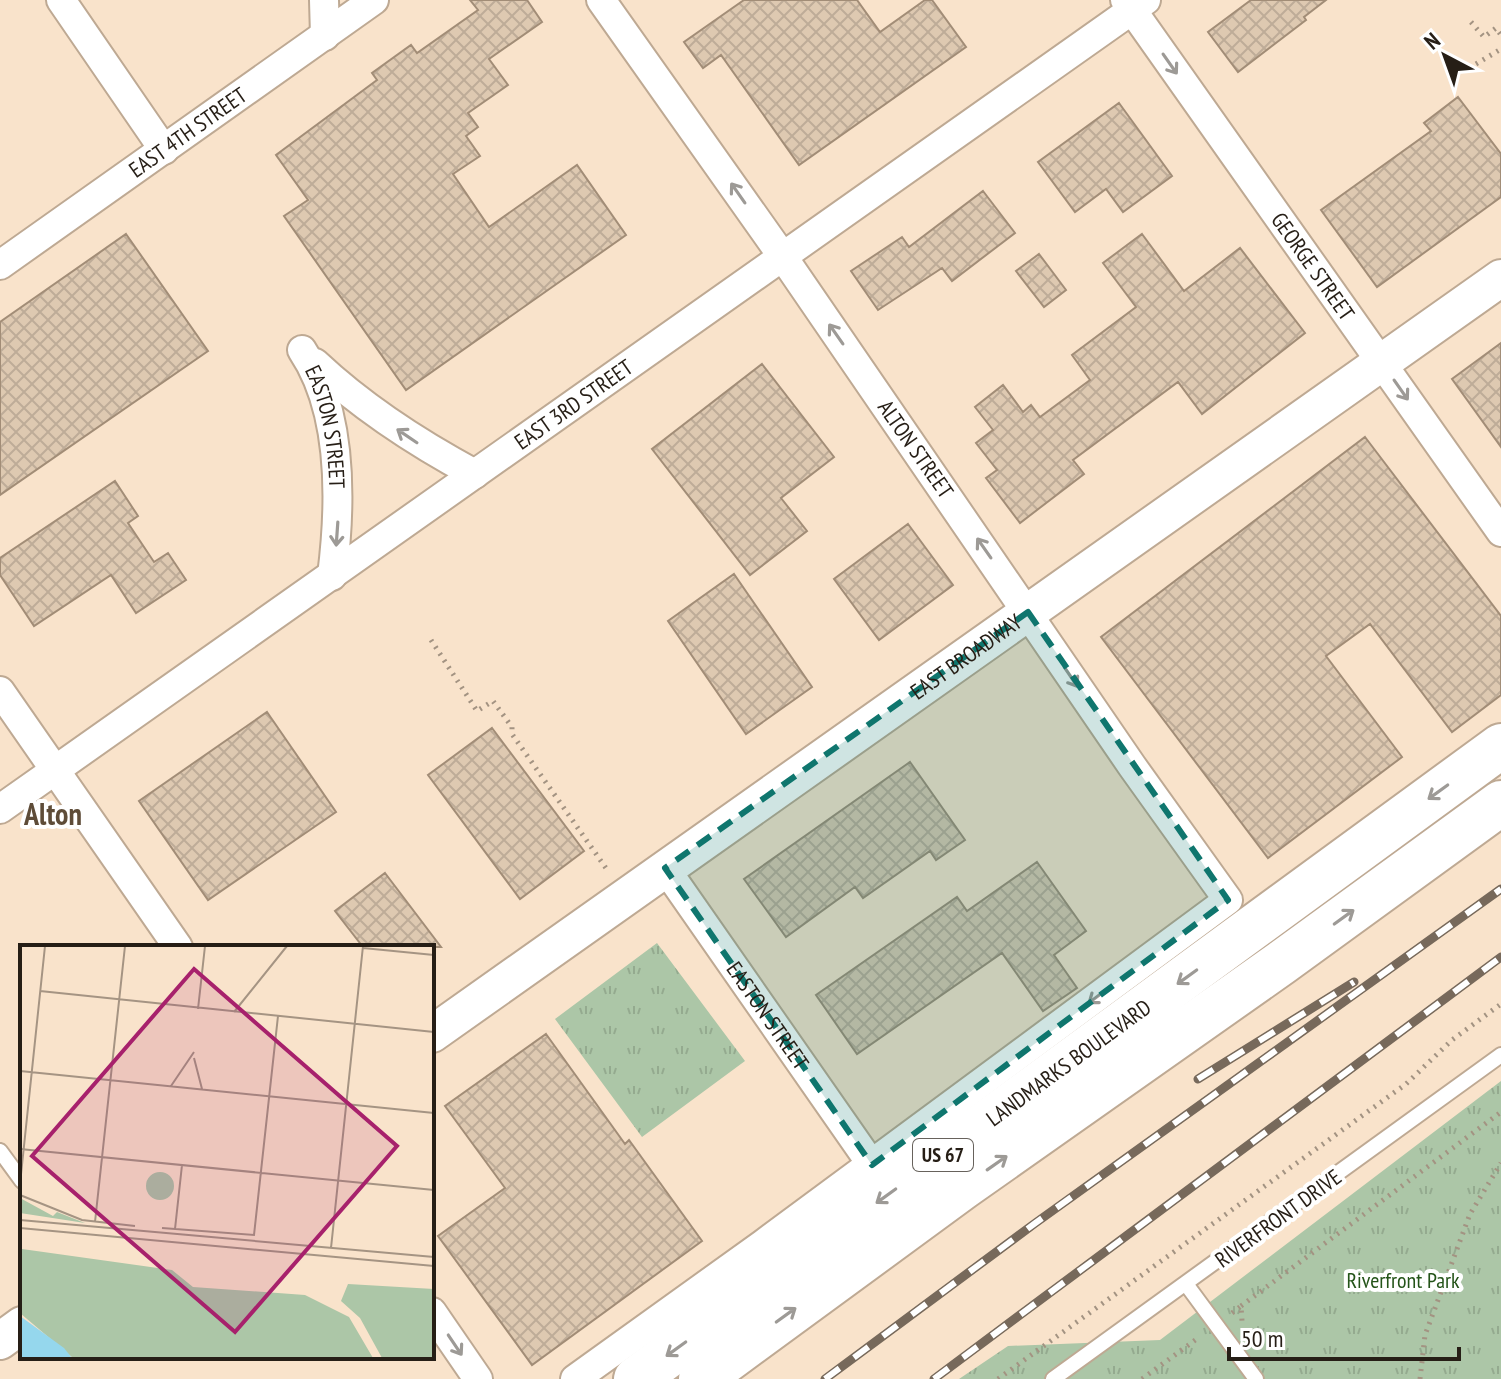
<svg xmlns="http://www.w3.org/2000/svg" width="1501" height="1379" font-family="'PT Sans Narrow',sans-serif">
<style>
.grass{fill:url(#grass-tufts)}
.building{fill:url(#building-cross-hatch);stroke:#a28d77;stroke-width:2}
.lines{fill:none;stroke-linecap:round;stroke-linejoin:round}
.service-casing{stroke:#bea993;stroke-width:18}
.minor-casing{stroke:#bea993;stroke-width:32}
.tertiary-casing{stroke:#bea993;stroke-width:40}
.trunk-casing{stroke:#bea993;stroke-width:48}
.path{stroke:#a39382;stroke-width:5;stroke-dasharray:2 6;stroke-linecap:butt}
.service{stroke:#fff;stroke-width:14}
.minor{stroke:#fff;stroke-width:28}
.tertiary{stroke:#fff;stroke-width:36}
.trunk{stroke:#fff;stroke-width:44}
.rail-casing{stroke:#77695b;stroke-width:9}
.rail{stroke:#fff;stroke-width:6;stroke-dasharray:18;stroke-linecap:butt}
.oneway{stroke:#9d9a96}
.marked{fill:#0f766e;fill-opacity:0.2;stroke:#0f766e;stroke-width:6;stroke-dasharray:16 10;stroke-linejoin:round}
.labels{text-anchor:middle;stroke-width:8;stroke-linejoin:round;paint-order:stroke}
.shield{fill:#fff;stroke:#67625c;stroke-width:2}
.shield-label{font-size:20px;font-weight:bold;fill:#261e16}
.street-label{font-size:22px;fill:#261e16;stroke:#fff}
.park-label{font-size:22px;fill:#245419;stroke:#fff}
.district-label{font-size:30px;font-weight:bold;fill:#5e4c38;stroke:#fff}
.inset-road{fill:none;stroke:#a59483;stroke-width:2}
.view{fill:#a7216c;fill-opacity:0.15;stroke:#a7216c;stroke-width:4}
.inset-edge{fill:none;stroke:#261e16;stroke-width:4}
</style>
<defs>
<pattern id="grass-tufts" width="24" height="20" patternUnits="userSpaceOnUse" patternTransform="scale(2)"><rect width="24" height="20" fill="#acc6a7"/><path d="M3 7l-1-3M5 7V3M7 7l1-3M15 17l-1-3M17 17v-4M19 17l1-3" fill="none" stroke="#94aa8f"/></pattern>
<pattern id="building-cross-hatch" width="8" height="8" patternUnits="userSpaceOnUse" patternTransform="scale(2)"><rect width="8" height="8" fill="#dec9b1"/><path d="M0 0l8 8M0 8l8-8" fill="none" stroke="#beac98"/></pattern>
</defs>
<rect width="100%" height="100%" fill="#f9e3cb"/>
<path class="grass" d="M657,943L745,1061L642,1137L555,1019Z
M1501,1081V1379H959L1008,1346L1160,1340Z"/>
<path class="building" d="M470,0H527L542,22L489,59L508,85L468,113L478,127L466,136L480,156L453,174L489,227L577,165L626,235L406,390L284,216L308,200L276,155L377,80L372,73L411,45L417,53L478,10Z
M744,0H857L880,32L925,0H932L966,47L799,165L721,55L703,68L684,42Z
M1251,0H1326L1304,17L1306,20L1238,72L1208,32Z
M1458,97L1501,154V197L1377,287L1321,210L1431,131L1424,123Z
M1119,103L1172,176L1123,212L1106,189L1075,212L1038,162Z
M983,191L1015,233L952,281L942,268L878,310L851,271L902,237L909,247Z
M126,234L208,351L0,495V322Z
M1142,234L1184,291L1240,248L1305,333L1202,414L1178,382L1073,460L1084,474L1020,523L986,478L997,470L976,443L993,430L975,407L1003,385L1023,412L1031,405L1040,417L1090,380L1072,355L1136,307L1103,263Z
M1039,254L1066,290L1044,307L1016,271Z
M1501,343V447L1452,379Z
M762,364L834,457L781,498L807,531L750,575L652,449Z
M1365,437L1501,616V695L1452,732L1370,624L1326,656L1402,757L1268,858L1101,637Z
M115,481L138,516L128,523L154,562L168,553L186,580L136,613L111,575L34,626L0,575V558Z
M908,524L953,585L879,640L834,579Z
M734,574L812,687L746,734L668,621Z
M267,712L336,812L208,900L139,801Z
M492,728L584,851L520,899L428,775Z
M910,762L965,840L936,860L930,851L863,898L855,887L786,937L744,879Z
M1037,862L1086,931L1054,955L1077,988L1043,1011L1002,953L857,1054L816,995L957,897L967,911Z
M385,873L441,947H363L335,911Z
M546,1034L625,1144L629,1140L702,1241L532,1365L438,1236L505,1188L445,1106Z"/>
<g class="lines">
<defs>
<path id="service" d="M0,1151L22,1181
M1186,1284L1256,1379
M1053,1379L1501,1055"/>
<g id="minor">
<path d="M61,0L164,150"/>
<path d="M324,0L325,36"/>
<path id="s1" d="M1125,0L1501,532"/>
<path id="s2" d="M0,265L374,0"/>
<path id="s3" d="M302,350C343,411 341,505 332,576"/>
<path d="M315,363C364,409 417,443 475,474"/>
<path d="M0,691L178,947"/>
<path id="s4" d="M0,809L1146,0"/>
<path id="s5" d="M665,868L872,1165"/>
<path d="M432,1312L478,1379"/>
<path d="M575,1379L763,1244L1228,900L1132,766L783,257L601,0"/>
</g>
<g id="tertiary">
<path id="s6" d="M432,1034L1501,278"/>
<path d="M0,1341L22,1325"/>
</g>
<g id="trunk">
<path id="s7" d="M636,1379L1501,746"/>
<path d="M701,1379L963,1187L1281,963L1501,803"/>
</g>
</defs>
<use href="#service" class="service-casing"/>
<use href="#minor" class="minor-casing"/>
<use href="#tertiary" class="tertiary-casing"/>
<use href="#trunk" class="trunk-casing"/>
<path class="path" d="M1471,22L1484,37L1496,28L1501,35
M1476,64L1501,49
M431,640L477,711L493,701L512,727V734L608,871
M1241,1306L1501,1112
M1232,1313L1241,1306L1242,1321
M998,1379L1406,1084L1452,1040L1501,1004
M1142,1379L1198,1338
M1420,1379L1425,1335L1470,1214L1501,1163"/>
<use href="#service" class="service"/>
<use href="#minor" class="minor"/>
<use href="#tertiary" class="tertiary"/>
<use href="#trunk" class="trunk"/>
<defs>
<path id="rail" d="M1198,1079L1354,982
M825,1379L1034,1224L1501,889
M934,1379L1501,957"/>
</defs>
<use href="#rail" class="rail-casing"/>
<use href="#rail" class="rail"/>
</g>
<defs><path id="oneway-shaft" d="M-6 0H5M1.5-3L5.5 0L1.5 3" fill="none" stroke-width="1.6" stroke-linecap="round" stroke-linejoin="round" transform="scale(2)"/></defs>
<g class="oneway">
<use href="#oneway-shaft" transform="translate(1170 64) rotate(55)"/>
<use href="#oneway-shaft" transform="translate(738 193) rotate(-125)"/>
<use href="#oneway-shaft" transform="translate(836 334) rotate(-125)"/>
<use href="#oneway-shaft" transform="translate(1401 390) rotate(55)"/>
<use href="#oneway-shaft" transform="translate(407 436) rotate(-146)"/>
<use href="#oneway-shaft" transform="translate(337 534) rotate(94)"/>
<use href="#oneway-shaft" transform="translate(984 548) rotate(-125)"/>
<use href="#oneway-shaft" transform="translate(1071 677) rotate(56)"/>
<use href="#oneway-shaft" transform="translate(1438 792) rotate(144)"/>
<use href="#oneway-shaft" transform="translate(1344 917) rotate(-36)"/>
<use href="#oneway-shaft" transform="translate(1187 977) rotate(144)"/>
<use href="#oneway-shaft" transform="translate(1098 996) rotate(143)"/>
<use href="#oneway-shaft" transform="translate(997 1163) rotate(-35)"/>
<use href="#oneway-shaft" transform="translate(886 1196) rotate(144)"/>
<use href="#oneway-shaft" transform="translate(786 1315) rotate(-36)"/>
<use href="#oneway-shaft" transform="translate(455 1345) rotate(56)"/>
<use href="#oneway-shaft" transform="translate(676 1349) rotate(144)"/>
</g>
<path class="marked" d="M1028,612L1228,900L872,1165L665,868Z"/>
<g class="labels">
<rect class="shield" x="913" y="1139" width="60" height="32" rx="6"/>
<g class="shield-label">
<text x="943" y="1162">US 67</text>
</g>
<g class="street-label">
<text dy="8" stroke="none"><textPath href="#s2" startOffset="230">EAST 4TH STREET</textPath></text>
<text dy="8" stroke="none"><textPath href="#s1" startOffset="326">GEORGE STREET</textPath></text>
<text dy="8" stroke="none"><textPath href="#s4" startOffset="702">EAST 3RD STREET</textPath></text>
<text dy="8" stroke="none"><textPath href="#s3" startOffset="82">EASTON STREET</textPath></text>
<text transform="translate(916 449) rotate(55)" y="8">ALTON STREET</text>
<text dy="8" stroke="none"><textPath href="#s6" startOffset="654">EAST BROADWAY</textPath></text>
<text dy="8" stroke="none"><textPath href="#s5" startOffset="180">EASTON STREET</textPath></text>
<text dy="8" stroke="none"><textPath href="#s7" startOffset="536">LANDMARKS BOULEVARD</textPath></text>
<text transform="translate(1278 1218) rotate(-36)" y="8">RIVERFRONT DRIVE</text>
</g>
<g class="park-label">
<text x="1403" y="1288">Riverfront Park</text>
</g>
<g class="district-label">
<text x="53" y="825">Alton</text>
</g>
</g>
<g transform="translate(20 945)">
<rect width="414" height="414" fill="#f9e3cb"/>
<path d="M126 241a14 14 0 1 1 28 0a14 14 0 1 1-28 0ZM0,253L33,271L37,267L65,278L0,268ZM2,304L152,325L173,342L285,350L329,372L353,413H53L0,368ZM328,339L414,344V413H362L340,373L321,356Z" fill="#acc6a7"/>
<path d="M0,371L44,403L52,413H0Z" fill="#95d7ed"/>
<path class="inset-road" d="M343,3L414,10M20,46L414,87M178,64L185,1M214,67L267,1M174,113L182,144M0,126L414,168M151,141L174,107M0,204L414,245M0,239L25,1M0,250L62,275L115,281M0,275L414,312M75,277L105,1M0,283L414,321M142,283L234,290L258,71M155,284L162,220M311,303L343,1"/>
<path class="view" d="M174,24L377,201L215,387L12,211Z"/>
<rect width="414" height="414" class="inset-edge"/>
</g>
<g transform="translate(1445 56) rotate(319)" stroke="#ffffff" stroke-width="6" paint-order="stroke">
<path d="M0-6L14 30L0 20L-14 30Z" fill="#261e16"/>
<text y="-12" font-size="22" font-weight="bold" text-anchor="middle" fill="#261e16">N</text>
</g>
<path d="M1229 1347v12h230v-12" fill="none" stroke="#261e16" stroke-width="4"/>
<text x="1241" y="1347" font-size="24" fill="#261e16" stroke="#ffffff" stroke-width="6" paint-order="stroke">50 m</text>
</svg>
